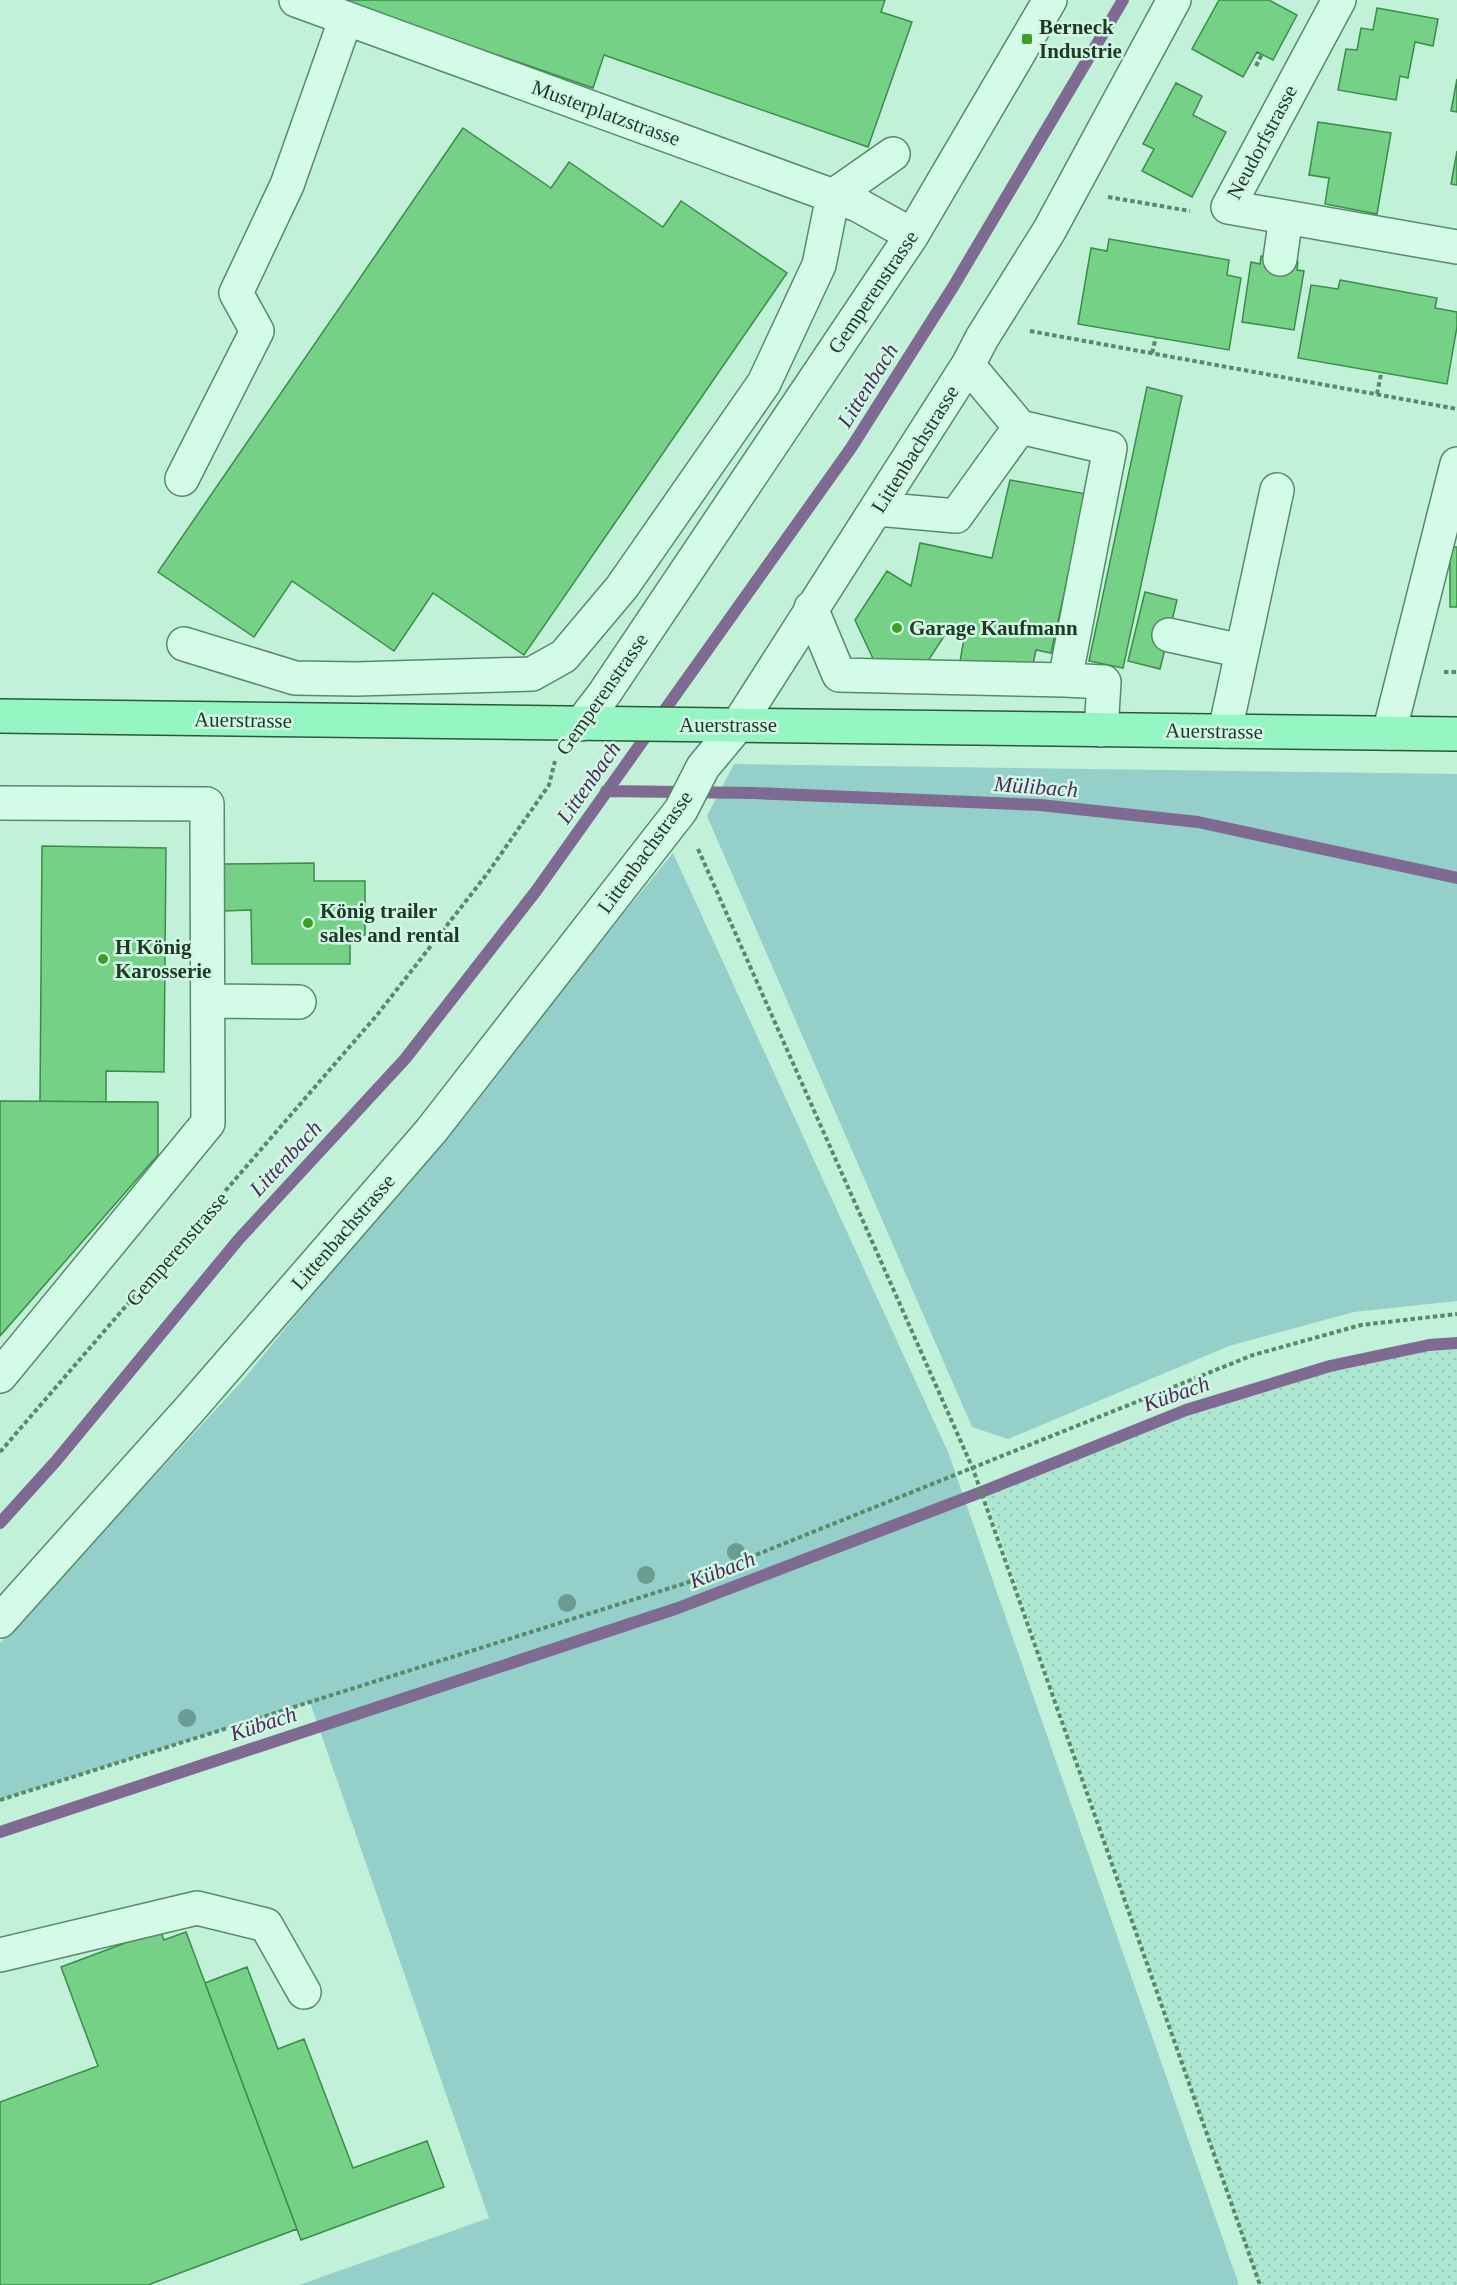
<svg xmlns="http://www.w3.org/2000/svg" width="1457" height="2285" font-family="'Times New Roman',serif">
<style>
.farmland{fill:url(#farmland-dots)}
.grass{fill:#94cfc9}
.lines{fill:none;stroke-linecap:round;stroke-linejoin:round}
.stream{stroke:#7f6a91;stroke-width:12}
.building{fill:#74d186;stroke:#3b8c4a;stroke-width:1.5}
.minor-casing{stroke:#578b67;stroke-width:36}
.major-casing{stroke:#2c5837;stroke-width:36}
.path{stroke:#578b67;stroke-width:4;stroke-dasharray:4.5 3;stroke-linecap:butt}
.minor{stroke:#d4fbe7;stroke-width:33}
.major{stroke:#96f6c3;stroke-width:33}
.tree{fill:#6a9c91}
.poi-dot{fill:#3f9e23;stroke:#d1f7e4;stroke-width:2}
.labels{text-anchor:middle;stroke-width:5;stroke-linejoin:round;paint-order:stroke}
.poi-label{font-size:21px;font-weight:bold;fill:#1c3a24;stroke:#d1f7e4;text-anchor:start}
.street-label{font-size:21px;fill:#1c3a24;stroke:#d1f7e4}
.water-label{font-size:22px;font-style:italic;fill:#4d2b5a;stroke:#d1f7e4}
</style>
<defs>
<pattern id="farmland-dots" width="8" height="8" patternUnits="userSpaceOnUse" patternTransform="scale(1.5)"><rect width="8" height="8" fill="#ade7d1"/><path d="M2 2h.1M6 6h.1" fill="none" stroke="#94c7b3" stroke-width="1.8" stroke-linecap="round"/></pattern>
</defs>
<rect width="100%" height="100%" fill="#c1f1d8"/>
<path class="farmland" d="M1457,1343V2285H1260L984,1491L1186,1410L1330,1366L1429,1345Z"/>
<path class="grass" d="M734,764L1457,774V1301L1354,1312L1229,1346L1008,1439L972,1427L707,816Z
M673,853L948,1452L1239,2285H299L489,2218L310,1702L0,1800V1643L244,1379Z"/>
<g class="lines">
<path class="stream" d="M606,791L753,793L1040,805L1198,822L1457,878
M0,1523L56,1461L239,1239L405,1059L536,891L851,448L953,287L1123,0
M0,1832L678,1608L984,1491L1186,1410L1330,1366L1429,1345L1457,1343"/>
</g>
<path class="building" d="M338,0H885L881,12L912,22L868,147L604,55L593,88Z
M1219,0H1269L1297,15L1273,60L1257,52L1243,77L1192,49Z
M1377,8L1438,19L1433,46L1415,42L1408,78L1400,76L1396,100L1338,90L1346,49L1357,50L1361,28L1373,30Z
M1457,79V112L1451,111Z
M1176,83L1202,96L1193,115L1226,132L1192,197L1142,171L1154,149L1143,144Z
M1318,122L1391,133L1377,214L1325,204L1329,178L1309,175Z
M463,128L551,188L569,162L663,227L681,201L787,273L524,655L433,593L394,651L292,581L254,637L158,572Z
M1457,151V185L1451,184Z
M1109,239L1229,260L1227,275L1241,278L1229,350L1078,324L1091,248L1107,251Z
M1261,256L1298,262L1297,270L1304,271L1294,330L1242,322L1251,262L1260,264Z
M1340,280L1437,298L1435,308L1457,312V327L1447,384L1298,358L1311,285L1338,289Z
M1147,387L1182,396L1123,668L1118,667L1089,661Z
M1010,480L1086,494L1051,653L1036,650L1028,687L958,673L965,633L948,630L924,667H877L855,620L887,571L911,586L920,543L992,558Z
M1450,547H1457V607H1450Z
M1145,592L1177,600L1160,669L1128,661Z
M42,846L166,848L164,1072L106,1071V1102L40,1101Z
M314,863V881H365V935H350V964H252L251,910L223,911V864Z
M0,1101L158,1102V1155L0,1336Z
M160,1930L164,1940L186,1932L297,2229L148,2285H0V2102L98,2066L61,1967Z
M247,1967L278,2049L304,2039L353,2168L427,2141L444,2187L301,2240L205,1983Z"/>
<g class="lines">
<defs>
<path id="minor" d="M296,0L858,205L912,235
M1339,0L1228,207L1457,247
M1280,259L1286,217
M968,365L1020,427
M182,479L257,331L236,293L287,185L346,18
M877,509L956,516L1020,427L1110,448L1065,680L1104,682L1101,730
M811,608L839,675L1065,680
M1169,635L1242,651
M184,644L295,678L356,679L532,674L564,656L622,587L764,383L819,265L833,196L893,154
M581,724L604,694L912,235L1050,0
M1225,731L1277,490
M1389,733L1457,464
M0,803L207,804L208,1123L0,1376
M208,1001L299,1002
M0,1621L190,1409L431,1131L681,810L703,767L738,725L968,365L982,338L1049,231L1174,0
M0,1955L197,1908L266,1925L304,1992"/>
<path id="major" d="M0,716L1457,734"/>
</defs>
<use href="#minor" class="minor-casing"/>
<use href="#major" class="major-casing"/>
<path class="path" d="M1256,66L1262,54
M1108,197L1190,211
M1030,331L1457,409
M1152,353L1156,337
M1377,394L1381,374
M1444,672H1457
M698,849L973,1469L1260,2285
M0,1452L377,1015L487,874L549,785L555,761
M0,1800L686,1583L1253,1355L1361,1325L1457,1314"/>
<use href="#minor" class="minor"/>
<use href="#major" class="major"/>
</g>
<g class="tree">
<circle cx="736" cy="1552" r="9"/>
<circle cx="646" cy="1575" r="9"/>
<circle cx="567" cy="1603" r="9"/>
<circle cx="187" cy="1718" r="9"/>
</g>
<g class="poi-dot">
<rect x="1021" y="33" width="12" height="12" rx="3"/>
<circle cx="897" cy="628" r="6"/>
<circle cx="308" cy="923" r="6"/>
<circle cx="103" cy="959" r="6"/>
</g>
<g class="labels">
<g class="poi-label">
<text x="1039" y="34">Berneck<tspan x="1039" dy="24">Industrie</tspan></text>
<text x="909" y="635">Garage Kaufmann</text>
<text x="320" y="918">König trailer<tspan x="320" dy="24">sales and rental</tspan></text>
<text x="115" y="954">H König<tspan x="115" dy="24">Karosserie</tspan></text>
</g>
<g class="street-label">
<text transform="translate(606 113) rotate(20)" y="7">Musterplatzstrasse</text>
<text transform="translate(1262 142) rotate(-62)" y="7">Neudorfstrasse</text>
<text transform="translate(873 292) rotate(-56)" y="7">Gemperenstrasse</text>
<text transform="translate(915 449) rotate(-58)" y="7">Littenbachstrasse</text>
<text transform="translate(602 694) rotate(-55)" y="7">Gemperenstrasse</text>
<text transform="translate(243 720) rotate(1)" y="7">Auerstrasse</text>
<text x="728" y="732">Auerstrasse</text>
<text transform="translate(1214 731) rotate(1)" y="7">Auerstrasse</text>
<text transform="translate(645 852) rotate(-54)" y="7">Littenbachstrasse</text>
<text transform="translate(343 1232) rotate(-49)" y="7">Littenbachstrasse</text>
<text transform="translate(177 1249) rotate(-49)" y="7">Gemperenstrasse</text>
</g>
<g class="water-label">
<text transform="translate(867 385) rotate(-58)" y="8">Littenbach</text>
<text transform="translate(588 782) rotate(-55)" y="8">Littenbach</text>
<text transform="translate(1036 786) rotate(4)" y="8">Mülibach</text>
<text transform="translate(285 1158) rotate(-47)" y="8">Littenbach</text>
<text transform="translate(1176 1393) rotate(-19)" y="8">Kübach</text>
<text transform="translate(722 1569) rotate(-21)" y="8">Kübach</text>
<text transform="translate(263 1723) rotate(-18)" y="8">Kübach</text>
</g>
</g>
</svg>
